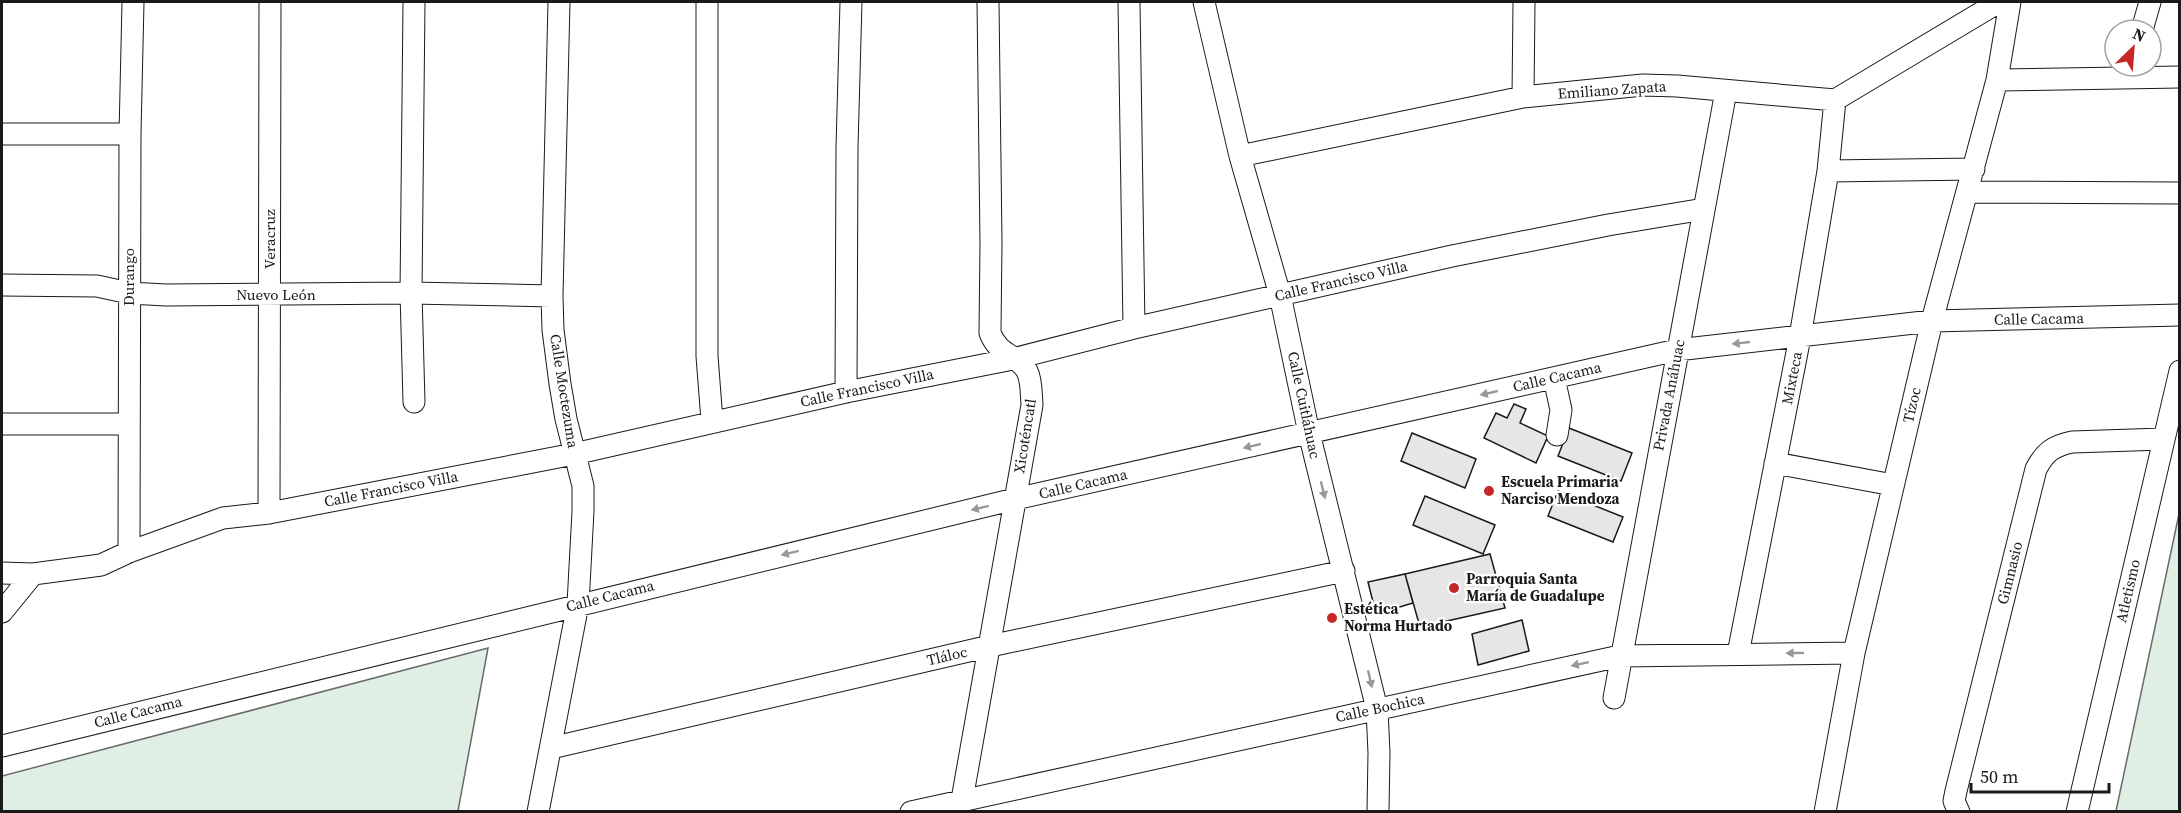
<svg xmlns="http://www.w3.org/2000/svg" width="2181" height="813" font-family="'Source Serif 4',serif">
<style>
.green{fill:#e0efe3;stroke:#6a6a6a;stroke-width:1.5}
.building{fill:#e6e6e6;stroke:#1a1a1a;stroke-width:1.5}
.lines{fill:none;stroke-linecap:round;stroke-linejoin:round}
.minor-casing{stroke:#1a1a1a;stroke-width:23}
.minor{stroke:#fff;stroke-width:21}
.oneway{fill:#989898}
.poi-dot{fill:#c62828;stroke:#fff;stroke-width:2}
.labels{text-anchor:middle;stroke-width:4.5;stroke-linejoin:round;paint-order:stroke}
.street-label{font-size:15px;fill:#1a1a1a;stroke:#fff}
.poi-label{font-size:15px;font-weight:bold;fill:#1a1a1a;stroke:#fff;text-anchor:start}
</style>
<rect width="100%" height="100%" fill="#fff"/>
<path class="green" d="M2179,514V811H2116Z
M488,648L458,811H2V776Z"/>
<path class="building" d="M1514,404L1526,409L1520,423L1548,436L1536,463L1484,438L1496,413L1507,418Z
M1569,428L1632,453L1621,481L1558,456Z
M1412,433L1476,459L1465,488L1401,461Z
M1558,491L1623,517L1613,542L1548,516Z
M1425,496L1495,525L1483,554L1413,525Z
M1490,554L1505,608L1420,627L1405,574Z
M1405,574L1413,603L1376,614L1368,582Z
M1522,620L1529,651L1478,665L1472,634Z"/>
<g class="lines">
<defs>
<path id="minor" d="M414,2L411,293L414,402
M707,2V356L712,421
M1129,2L1134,328
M1204,2L1240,156L1280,295L1309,433L1377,709L1379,753L1378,812
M2142,30L2150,2
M1997,80L2180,77
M1523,97L1524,2
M2,134H130
M1240,156L1523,97L1643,85L1677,86L1835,100L1999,2
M1828,171L1974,169
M1967,192L2180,193
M2,285L97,286L129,293L166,295L411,293L552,296
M1554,378L1561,410L1557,435
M846,392L847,147L851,2
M2,424H129
M1775,463L1893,485
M269,513L270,2
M129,552L130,134L133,2
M2,573L33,574L101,565L129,552L223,518L269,513L574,454L846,392L1013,359L1134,328L1452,256L1608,225L1704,209
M2,612L33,574
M1738,654L1800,337L1828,171L1835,100
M1614,698L1726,91
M2,746L1015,499L1677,350L1932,321L2180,315
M551,748L990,646L1344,571
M960,811L1032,405C1031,394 1032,381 1027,371C1017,354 999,356 990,333L991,243L988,2
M538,812L578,604L583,511V486L566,419L560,384L553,330L552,296L559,2
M911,812L1620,656L1854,653
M1825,812L1854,653L1932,321L1997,80L2010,2
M1959,812L1954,801L1956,791L2036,469C2045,452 2053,446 2072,442L2163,439
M2077,812L2180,371"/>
</defs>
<use href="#minor" class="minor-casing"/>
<use href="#minor" class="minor"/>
</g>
<defs><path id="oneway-solid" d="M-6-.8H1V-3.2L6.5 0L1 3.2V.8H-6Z" transform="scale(1.5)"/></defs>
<g class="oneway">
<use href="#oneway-solid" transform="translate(1741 343) rotate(174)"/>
<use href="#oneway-solid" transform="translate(1489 393) rotate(167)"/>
<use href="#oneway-solid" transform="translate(1252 446) rotate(167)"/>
<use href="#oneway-solid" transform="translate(1323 490) rotate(76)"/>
<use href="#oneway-solid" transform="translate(980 508) rotate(166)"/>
<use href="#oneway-solid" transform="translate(790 553) rotate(166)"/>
<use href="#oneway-solid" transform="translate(1795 653) rotate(179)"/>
<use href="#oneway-solid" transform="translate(1580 664) rotate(168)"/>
<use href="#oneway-solid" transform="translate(1370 679) rotate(77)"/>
</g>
<g class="poi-dot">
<circle cx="1489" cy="491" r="6"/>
<circle cx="1454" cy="588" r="6"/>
<circle cx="1332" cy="618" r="6"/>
</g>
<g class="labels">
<g class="street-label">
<text transform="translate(1612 90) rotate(-4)" y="5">Emiliano Zapata</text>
<text transform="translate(270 239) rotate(-90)" y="5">Veracruz</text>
<text transform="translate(129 277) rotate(-90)" y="5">Durango</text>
<text transform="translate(1341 281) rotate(-13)" y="5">Calle Francisco Villa</text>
<text x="276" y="300">Nuevo León</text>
<text transform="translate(2039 319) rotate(-1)" y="5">Calle Cacama</text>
<text transform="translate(1557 377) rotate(-13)" y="5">Calle Cacama</text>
<text transform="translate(1792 378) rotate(-79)" y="5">Mixteca</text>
<text transform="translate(867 388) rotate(-12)" y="5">Calle Francisco Villa</text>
<text transform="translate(564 391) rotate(81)" y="5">Calle Moctezuma</text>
<text transform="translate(1669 395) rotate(-79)" y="5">Privada Anáhuac</text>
<text transform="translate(1304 405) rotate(78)" y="5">Calle Cuitláhuac</text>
<text transform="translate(1912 405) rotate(-77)" y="5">Tízoc</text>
<text transform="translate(1025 436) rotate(-81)" y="5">Xicoténcatl</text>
<text transform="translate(1083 484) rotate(-13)" y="5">Calle Cacama</text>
<text transform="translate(391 489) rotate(-11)" y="5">Calle Francisco Villa</text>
<text transform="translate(2010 573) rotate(-76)" y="5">Gimnasio</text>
<text transform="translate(2128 591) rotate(-77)" y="5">Atletismo</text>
<text transform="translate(610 596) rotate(-14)" y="5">Calle Cacama</text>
<text transform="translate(947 656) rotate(-13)" y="5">Tláloc</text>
<text transform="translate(1380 708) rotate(-12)" y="5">Calle Bochica</text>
<text transform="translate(138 712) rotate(-14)" y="5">Calle Cacama</text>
</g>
<g class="poi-label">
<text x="1501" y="487">Escuela Primaria<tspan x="1501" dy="17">Narciso Mendoza</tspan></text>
<text x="1466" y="584">Parroquia Santa<tspan x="1466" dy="17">María de Guadalupe</tspan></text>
<text x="1344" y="614">Estética<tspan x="1344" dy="17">Norma Hurtado</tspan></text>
</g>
</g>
<rect width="2181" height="813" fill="none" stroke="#1a1a1a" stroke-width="6"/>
<g transform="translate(2133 48) rotate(25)"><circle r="28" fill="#ffffff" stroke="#a3a3a3" stroke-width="1.5"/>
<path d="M0-4.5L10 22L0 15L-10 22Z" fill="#c62828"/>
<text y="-9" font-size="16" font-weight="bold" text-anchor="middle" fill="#1a1a1a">N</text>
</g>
<path d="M1971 783v9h138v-9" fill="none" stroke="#1a1a1a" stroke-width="3"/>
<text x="1980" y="783" font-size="18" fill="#1a1a1a" stroke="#ffffff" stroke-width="4.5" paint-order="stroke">50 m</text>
</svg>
